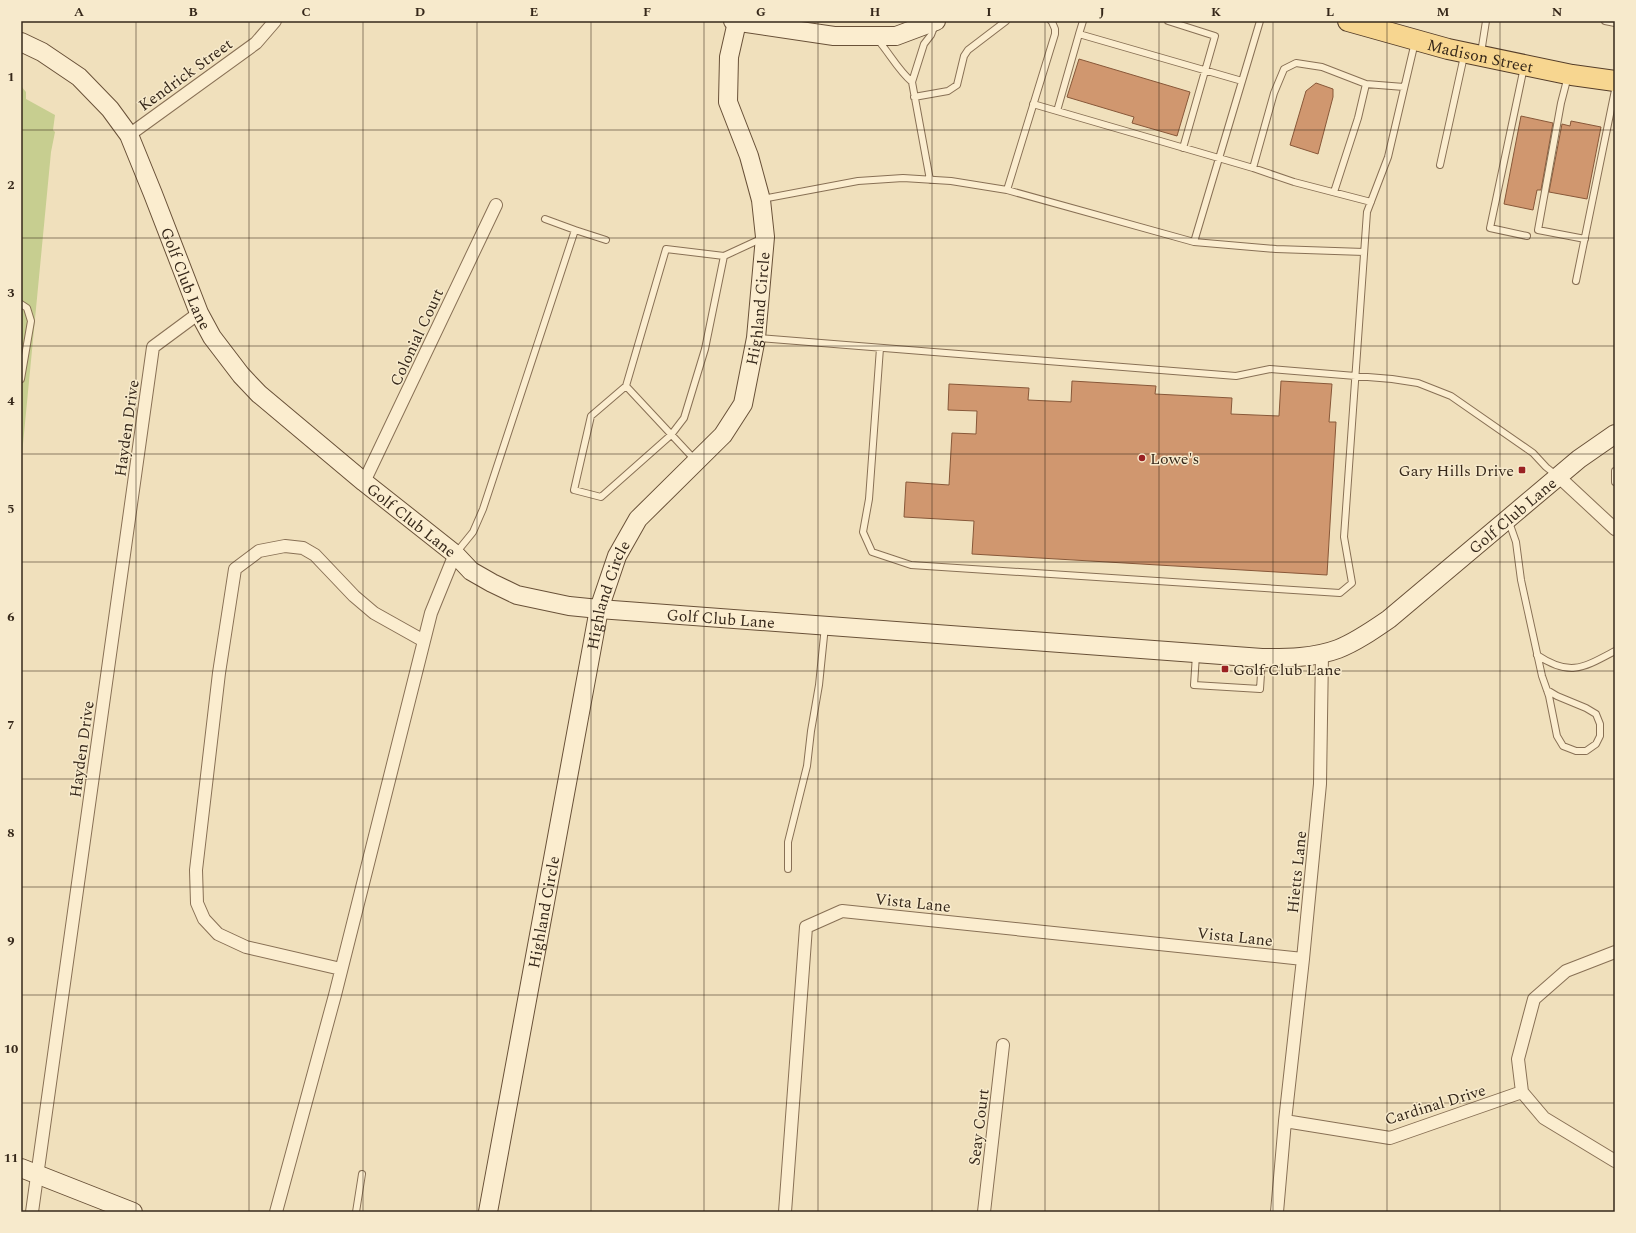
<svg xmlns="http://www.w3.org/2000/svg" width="1636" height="1233" font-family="Spectral,serif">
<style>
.green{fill:#c7ce90}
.building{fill:#d0976f;stroke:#885839}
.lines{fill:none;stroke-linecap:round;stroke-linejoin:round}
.lane-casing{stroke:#887055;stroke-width:8}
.street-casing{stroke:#887055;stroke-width:14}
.secondary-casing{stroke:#695138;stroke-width:20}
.primary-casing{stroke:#553e2a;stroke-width:22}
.lane{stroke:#fbedcf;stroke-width:6}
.street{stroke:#fbedcf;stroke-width:12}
.secondary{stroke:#fbedcf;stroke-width:18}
.primary{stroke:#f7d690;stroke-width:20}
.grid{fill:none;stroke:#36281a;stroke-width:1;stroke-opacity:0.55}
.poi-dot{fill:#9a2123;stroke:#f7eacc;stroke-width:1.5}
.labels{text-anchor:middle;stroke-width:3;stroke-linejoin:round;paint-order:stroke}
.street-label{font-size:16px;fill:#36281a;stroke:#f7eacc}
.poi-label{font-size:16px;fill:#36281a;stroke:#f7eacc;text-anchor:start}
.neatline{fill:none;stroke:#36281a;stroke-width:1.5}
.grid-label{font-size:13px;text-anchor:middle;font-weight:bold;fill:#36281a}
</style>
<rect width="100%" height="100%" fill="#f0e0bc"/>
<path class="green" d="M21,86L26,92V99L55,115L53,130L55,132L51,152L21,465Z"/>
<path class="building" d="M1079,59L1190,92L1177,136L1132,123L1134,117L1067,97Z
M1316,83L1333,89V97L1318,154L1290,145L1306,91Z
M1521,116L1553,123L1541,190H1537L1533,210L1504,204Z
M1571,121L1601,127L1587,199L1549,192L1562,124L1570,126Z
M1072,381L1156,386L1155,394L1232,398L1231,414L1279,416L1281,381L1332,384L1329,422H1336L1327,575L972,554L974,521L904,517L906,482L949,485L952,433L976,434L977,411L948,410L949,384L1029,388L1028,400L1071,402Z"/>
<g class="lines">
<defs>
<path id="lane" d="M1168,21L1215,36L1183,148
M1605,21L1615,23
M1079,34L1083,21
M878,40C890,54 898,70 912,82
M1481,53L1486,21
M1524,67L1490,228L1527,236
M1568,76L1561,103L1538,230L1585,239
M1366,84L1404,87
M914,97L948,91L957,85L964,56L968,50L1006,21
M1033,104L1253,168L1294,182L1371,202
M1057,111L1079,34L1242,81
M1440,165L1464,56
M1253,168L1274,93L1284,69L1296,63L1322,67L1366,84L1358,118L1334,192
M930,180L912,82L924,44L931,35L935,25
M1007,190L1055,34V29L1052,22L1051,21
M762,199L858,181L903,178L951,181L1007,190L1194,242L1276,249L1364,252
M545,219L575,230
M1194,242L1260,21
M724,256L763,238
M1576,281L1615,90
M21,304L27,308L31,321L21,379
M758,338L1236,376L1270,369L1392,379L1418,383L1451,396L1533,453L1546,467L1556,475
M880,348L869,499L863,532L872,552L911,565L1340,593L1352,583L1344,537L1367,212L1388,157L1415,42
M626,386L666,249L724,256L705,349L684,418L671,435L601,497L574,490L591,416L626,386L695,460
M1615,471V482
M1509,522L1516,542L1521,580L1542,676L1549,696L1557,736L1563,746L1576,751H1586L1596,744L1600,736V724L1596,714L1586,708L1557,696L1547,690
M456,553L473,532L483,509L575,230L606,240
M1196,655L1194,685L1260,689L1262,659
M1537,655C1570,677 1583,668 1615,651
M788,869V842L807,766L811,731L819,685L825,626
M356,1212L362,1174"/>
<path id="street" d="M129,135L256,43L275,21
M1559,477L1615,529
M364,482L496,205
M1615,952L1566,971L1534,999L1518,1059L1522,1092L1544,1118L1615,1161
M341,969L246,947L218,934L204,919L197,903L196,870L219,673L235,569L259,551L285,546L303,548L315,555L354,596L374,613L424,641
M1285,1121L1390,1138L1522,1092
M32,1212L153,347L199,313
M276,1212L335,995L431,613L455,554
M785,1212L806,927L842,911L1303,959
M984,1212L1003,1045
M1277,1212L1285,1121L1303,959L1320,784L1322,654"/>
<g id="secondary">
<path d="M733,21L834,36H896L936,21"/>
<path id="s1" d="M21,42L42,52L79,77L110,109L129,135L153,194L199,313L212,337L241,375L259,394L364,482L455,554L471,571L492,583L517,595L569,606L599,609L1262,658C1287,658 1314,658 1338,649C1356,642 1373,630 1389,619L1579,459L1615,434"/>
<path d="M21,1168L133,1212"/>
<path id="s2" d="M488,1212L599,609L617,556L638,519L723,435L743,404L756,338L765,237L761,200L749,156L728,102L729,57L737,22"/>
</g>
<g id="primary">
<path id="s3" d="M1348,21L1448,49L1572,75L1615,81"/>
</g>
</defs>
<use href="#lane" class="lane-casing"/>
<use href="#street" class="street-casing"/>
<use href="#secondary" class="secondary-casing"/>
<use href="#primary" class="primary-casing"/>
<use href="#lane" class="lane"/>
<use href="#street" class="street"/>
<use href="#secondary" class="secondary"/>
<use href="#primary" class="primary"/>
</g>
<path class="grid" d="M136,21V1212M249,21V1212M363,21V1212M477,21V1212M591,21V1212M704,21V1212M818,21V1212M932,21V1212M1045,21V1212M1159,21V1212M1273,21V1212M1387,21V1212M1500,21V1212M21,130H1615M21,238H1615M21,346H1615M21,454H1615M21,562H1615M21,671H1615M21,779H1615M21,887H1615M21,995H1615M21,1103H1615"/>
<g class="poi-dot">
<circle cx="1142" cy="458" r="4"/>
<rect x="1518" y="466" width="8" height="8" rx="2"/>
<rect x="1221" y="665" width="8" height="8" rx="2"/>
</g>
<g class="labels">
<g class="street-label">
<text dy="6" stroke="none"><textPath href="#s3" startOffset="137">Madison Street</textPath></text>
<text transform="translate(185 74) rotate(-36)" y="6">Kendrick Street</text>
<text dy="6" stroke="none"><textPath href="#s1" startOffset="299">Golf Club Lane</textPath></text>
<text dy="6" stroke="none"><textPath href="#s2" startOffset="965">Highland Circle</textPath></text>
<text transform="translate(416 337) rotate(-65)" y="6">Colonial Court</text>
<text transform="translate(126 428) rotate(-82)" y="6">Hayden Drive</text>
<text dy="6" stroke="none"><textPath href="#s1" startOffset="1811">Golf Club Lane</textPath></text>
<text dy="6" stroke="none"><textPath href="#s1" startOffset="635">Golf Club Lane</textPath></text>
<text dy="6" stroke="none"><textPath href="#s2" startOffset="629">Highland Circle</textPath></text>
<text dy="6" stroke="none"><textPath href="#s1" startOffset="971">Golf Club Lane</textPath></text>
<text transform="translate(81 749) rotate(-82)" y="6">Hayden Drive</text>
<text transform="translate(1296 872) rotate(-84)" y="6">Hietts Lane</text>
<text transform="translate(913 902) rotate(6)" y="6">Vista Lane</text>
<text dy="6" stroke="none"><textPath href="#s2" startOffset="305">Highland Circle</textPath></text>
<text transform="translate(1235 936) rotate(6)" y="6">Vista Lane</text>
<text transform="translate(1435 1104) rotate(-17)" y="6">Cardinal Drive</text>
<text transform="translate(978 1127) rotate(-83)" y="6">Seay Court</text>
</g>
<g class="poi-label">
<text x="1150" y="464">Lowe's</text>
<text x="1514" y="476" text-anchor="end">Gary Hills Drive</text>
<text x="1233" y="675">Golf Club Lane</text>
</g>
</g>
<rect width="1636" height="1233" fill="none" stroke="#f7eacc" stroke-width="44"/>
<rect x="22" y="22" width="1592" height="1189" class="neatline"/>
<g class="grid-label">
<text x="79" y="16">A</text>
<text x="193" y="16">B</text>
<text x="306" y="16">C</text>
<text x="420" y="16">D</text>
<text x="534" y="16">E</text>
<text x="647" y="16">F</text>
<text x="761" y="16">G</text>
<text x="875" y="16">H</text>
<text x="989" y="16">I</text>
<text x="1102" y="16">J</text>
<text x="1216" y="16">K</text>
<text x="1330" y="16">L</text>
<text x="1443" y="16">M</text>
<text x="1557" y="16">N</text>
<text x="11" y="81">1</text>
<text x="11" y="189">2</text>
<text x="11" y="297">3</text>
<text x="11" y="405">4</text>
<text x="11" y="513">5</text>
<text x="11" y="621">6</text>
<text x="11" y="729">7</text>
<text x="11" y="837">8</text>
<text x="11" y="945">9</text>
<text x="11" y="1053">10</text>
<text x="11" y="1162">11</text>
</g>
</svg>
